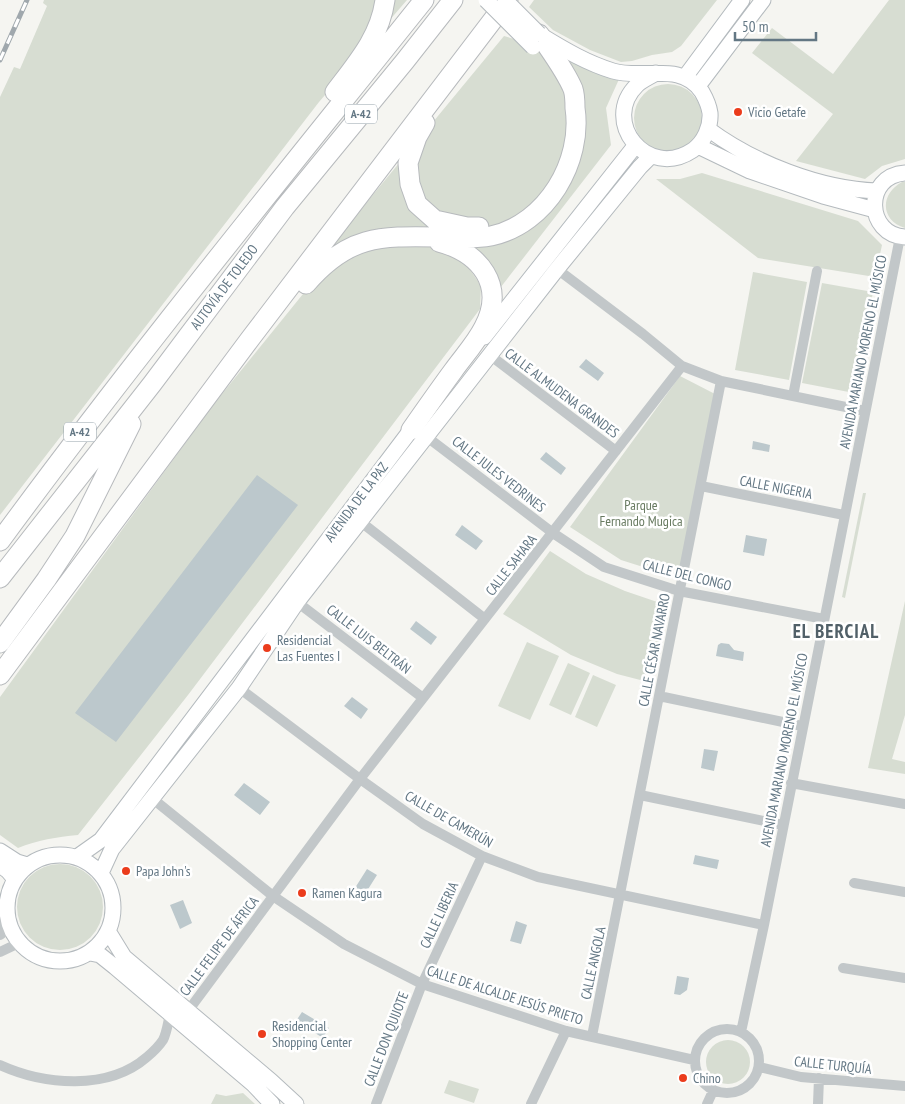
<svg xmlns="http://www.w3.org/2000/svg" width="905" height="1104" font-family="'PT Sans Narrow',sans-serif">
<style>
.green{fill:#d7ddd2}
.water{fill:#bcc8cc}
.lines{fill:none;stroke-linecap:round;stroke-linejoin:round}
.secondary-casing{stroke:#b4babe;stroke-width:17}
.highway-casing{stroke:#b7babd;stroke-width:21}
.street{stroke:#c2c7c9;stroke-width:10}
.secondary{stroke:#fff;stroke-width:15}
.highway{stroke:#fff;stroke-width:19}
.rail-casing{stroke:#a0a8ad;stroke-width:5}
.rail{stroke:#fff;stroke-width:3;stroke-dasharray:9;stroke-linecap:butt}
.secondary-bridge-casing{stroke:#b4babe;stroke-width:17;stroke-linecap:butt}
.secondary-bridge{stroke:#fff;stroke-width:15}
.poi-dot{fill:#eb3c1c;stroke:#fff;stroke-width:2}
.labels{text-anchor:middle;stroke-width:5;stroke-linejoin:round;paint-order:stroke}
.shield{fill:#fff;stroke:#92a0a9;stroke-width:1}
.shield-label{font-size:12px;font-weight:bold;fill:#637784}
.poi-label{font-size:14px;fill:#637784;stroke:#fff;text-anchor:start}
.street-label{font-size:14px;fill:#637784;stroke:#fff}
.park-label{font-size:14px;fill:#697b62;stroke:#fff}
.district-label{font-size:19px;font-weight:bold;letter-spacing:1px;fill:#516068;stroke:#fff}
</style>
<rect width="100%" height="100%" fill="#f5f5f1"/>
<path class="green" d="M44,0H407L319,102L0,515V97L14,67L20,69L47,6L43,3Z
M534,0H717L681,46L672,52L652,55L632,61L621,62L590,50L553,30L529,7Z
M889,0H905V159L882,166L865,179L796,161L833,114L752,53L772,28L833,74Z
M504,36L561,53L620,77L606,108L611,145L497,292L433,230L324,254Z
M634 118a34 34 0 1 1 68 0a34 34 0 1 1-68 0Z
M702,173L858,221L882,245L875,277L758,258L656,179H680Z
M902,182H905V228C880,220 880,194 902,182Z
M398,242L428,245L463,259L481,286L480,309L188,695L78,835C57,837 37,840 18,848L0,835V697L213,405L307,289L330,266L356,253Z
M753,272L807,282L789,380L735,370Z
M822,283L873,292L854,393L802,383Z
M680,376L715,394L678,578L621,560L570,527Z
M863,493H866L845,598L842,597Z
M550,551L586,574L625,591L669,606L652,683L617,674L571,655L503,614Z
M905,601V715L892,759L905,762V774L868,768Z
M527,642L559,656L530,720L498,706Z
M568,663L590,673L571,715L549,705Z
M593,675L616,685L597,727L575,717Z
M17 907a43 43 0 1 1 86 0a43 43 0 1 1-86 0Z
M706 1062a22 22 0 1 1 44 0a22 22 0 1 1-44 0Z
M449,1080L479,1089L474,1103L444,1093Z
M243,1093L255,1104H211L216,1094L226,1096Z"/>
<path class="water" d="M586,359L604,373L598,381L579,367Z
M753,441L770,445L769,452L752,449Z
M546,452L566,468L561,475L540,459Z
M257,475L298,505L116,742L75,713Z
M462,525L483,541L476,550L455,535Z
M746,535L767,539L764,556L743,552Z
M416,621L437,637L431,645L410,629Z
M721,643L729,644L734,650L744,652L743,661L716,656L718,645Z
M352,697L368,709L361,719L344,706Z
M704,749L718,751L714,771L701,768Z
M244,783L270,802L260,815L234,795Z
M695,855L719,860L717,869L693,864Z
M367,869L377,875L365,894L355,888Z
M183,900L192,923L180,929L170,905Z
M516,921L527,925L521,944L510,941Z
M677,976L689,978L687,990L680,995L674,994Z
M302,1012L329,1028L323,1038L296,1021Z"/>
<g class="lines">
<defs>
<path id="secondary" d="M542,36C565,50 587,63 613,71C643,80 681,61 702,92C706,99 709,106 710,113C711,127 704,142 693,150C647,181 600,121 637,85C642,80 650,77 656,73
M685,77L742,0
M698,86L763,0
M708,129C754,163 820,189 877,191
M698,146L750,171L823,196L875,210
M905,173C863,176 866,235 905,237
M484,337L635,146
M0,851L17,862L27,865
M7 908a53 53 0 1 1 106 0a53 53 0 1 1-106 0Z
M77,857L101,840L417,422
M0,865L8,871L14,878
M101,873L112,849L239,688L297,602L557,269L640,167L651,156
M108,931L124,957L271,1081L296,1104
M90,953L100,955L115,967L253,1084L272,1104"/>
<path id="highway" d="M335,92C357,63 380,37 385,0
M425,123L417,137L408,163L410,184L417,204L435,220L467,227H479
M306,284C349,234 381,236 442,237C459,238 475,239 491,236C547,224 583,161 575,108C575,102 575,95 573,89C565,70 551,52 539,34
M411,430C425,410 439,390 453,371C463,357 476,343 484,327C506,285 480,253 439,242
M0,541C136,356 281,179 424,0
M0,578L152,384L285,207L405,61L453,0
M0,643L46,580L75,536L131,424
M0,675L250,339L508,0"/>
</defs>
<use href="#secondary" class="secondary-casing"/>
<use href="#highway" class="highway-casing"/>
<path class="street" d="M557,269L643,334L682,366L721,381L865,411
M491,356L616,451
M793,396L817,271
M427,437L553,533L604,567L679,591L824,619
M701,486L844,515
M361,522L485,619
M297,602L423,698
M239,688L360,779L423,824L482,856L538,877L764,925
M659,696L802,726
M791,783L905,804
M640,795L783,825
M153,799L273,896L344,944L422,984L566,1031L694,1060
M854,883L905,892
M0,935L4,932L6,914
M0,952L19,943
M843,968L905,978
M188,1011L360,779L682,366
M695 1061a32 32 0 1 1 64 0a32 32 0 1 1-64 0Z
M741,1032L764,925L900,237
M592,1036L721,381
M0,1065C44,1085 108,1091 147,1057C153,1052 159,1046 163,1040C167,1032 168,1022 170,1014
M759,1067L801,1077L905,1086
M376,1104L422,984L482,856
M531,1104L566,1031
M707,1104L713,1091
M818,1104L819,1078"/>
<use href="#secondary" class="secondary"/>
<use href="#highway" class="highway"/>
<defs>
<path id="rail" d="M0,60L27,0"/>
</defs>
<use href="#rail" class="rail-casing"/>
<use href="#rail" class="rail"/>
<defs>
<path id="secondary-bridge" d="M486,0L533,47
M505,0L539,34"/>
</defs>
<use href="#secondary-bridge" class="secondary-bridge-casing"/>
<use href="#secondary-bridge" class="secondary-bridge"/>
</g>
<g class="poi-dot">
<circle cx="738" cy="112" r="5"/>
<circle cx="267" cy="648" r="5"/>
<circle cx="126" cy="871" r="5"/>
<circle cx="302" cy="893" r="5"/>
<circle cx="262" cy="1034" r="5"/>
<circle cx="683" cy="1078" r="5"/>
</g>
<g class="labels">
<g class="shield">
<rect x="345" y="104.5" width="32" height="19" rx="4"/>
<rect x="64" y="422.5" width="32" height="19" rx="4"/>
</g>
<g class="shield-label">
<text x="361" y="118">A-42</text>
<text x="80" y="436">A-42</text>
</g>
<g class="poi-label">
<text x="748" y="117">Vicio Getafe</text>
<text x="277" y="645">Residencial<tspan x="277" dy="16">Las Fuentes I</tspan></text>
<text x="136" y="876">Papa John's</text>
<text x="312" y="898">Ramen Kagura</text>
<text x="272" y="1031">Residencial<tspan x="272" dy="16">Shopping Center</tspan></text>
<text x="693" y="1083">Chino</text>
</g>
<g class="street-label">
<text transform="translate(224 287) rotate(-53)" y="5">AUTOVÍA DE TOLEDO</text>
<text transform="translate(863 352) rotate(-79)" y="5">AVENIDA MARIANO MORENO EL MÚSICO</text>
<text transform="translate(562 393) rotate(37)" y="5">CALLE ALMUDENA GRANDES</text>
<text transform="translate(499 474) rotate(38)" y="5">CALLE JULES VEDRINES</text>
<text transform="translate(776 487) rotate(11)" y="5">CALLE NIGERIA</text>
<text transform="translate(356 502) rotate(-53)" y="5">AVENIDA DE LA PAZ</text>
<text transform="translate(511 565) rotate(-52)" y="5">CALLE SAHARA</text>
<text transform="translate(687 575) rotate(14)" y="5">CALLE DEL CONGO</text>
<text transform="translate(369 639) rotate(38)" y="5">CALLE LUIS BELTRÁN</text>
<text transform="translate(654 650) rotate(-79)" y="5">CALLE CÉSAR NAVARRO</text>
<text transform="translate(784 750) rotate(-79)" y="5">AVENIDA MARIANO MORENO EL MÚSICO</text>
<text transform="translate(449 819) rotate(30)" y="5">CALLE DE CAMERÚN</text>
<text transform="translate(439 915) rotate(-65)" y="5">CALLE LIBERIA</text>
<text transform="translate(219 946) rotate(-53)" y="5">CALLE FELIPE DE ÁFRICA</text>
<text transform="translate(593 963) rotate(-78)" y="5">CALLE ANGOLA</text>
<text transform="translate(505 995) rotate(18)" y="5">CALLE DE ALCALDE JESÚS PRIETO</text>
<text transform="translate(386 1039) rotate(-69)" y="5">CALLE DON QUIJOTE</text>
<text transform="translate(833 1065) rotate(6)" y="5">CALLE TURQUÍA</text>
</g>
<g class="park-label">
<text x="641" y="510">Parque<tspan x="641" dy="16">Fernando Mugica</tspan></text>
</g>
<g class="district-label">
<text x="836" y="638">EL BERCIAL</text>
</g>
</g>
<path d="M735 32v8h81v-8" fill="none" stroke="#637784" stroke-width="2.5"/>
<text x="742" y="32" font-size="15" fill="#637784" stroke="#ffffff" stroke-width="4" paint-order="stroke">50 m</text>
</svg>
